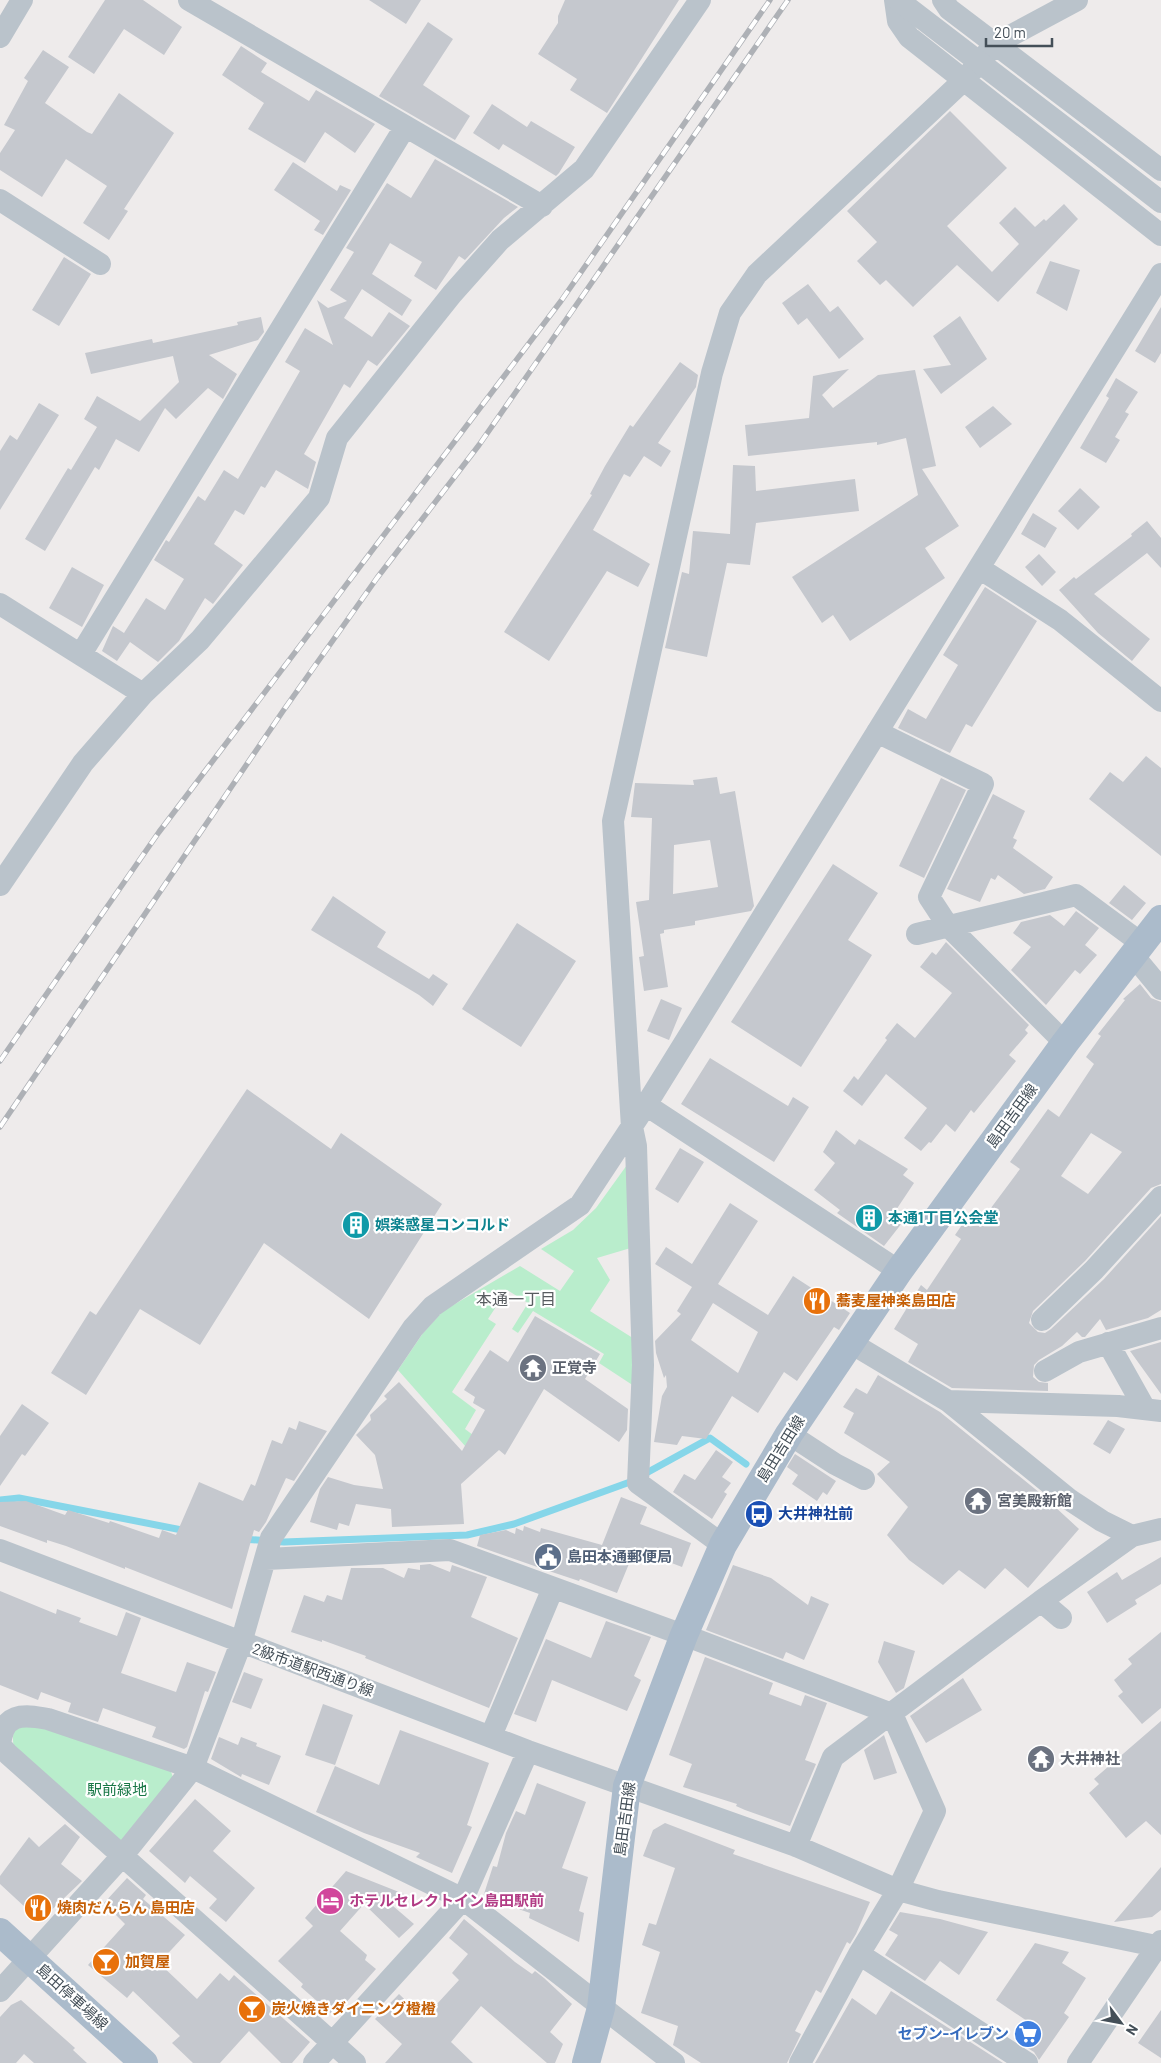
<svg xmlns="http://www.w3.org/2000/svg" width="1161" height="2063" font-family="Barlow,'Noto Sans JP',sans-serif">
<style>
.green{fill:#b9edcc}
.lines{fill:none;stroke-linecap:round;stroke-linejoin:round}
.stream{stroke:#86d6e9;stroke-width:7}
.building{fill:#c5c8ce;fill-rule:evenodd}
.minor{stroke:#bac3cb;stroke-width:22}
.major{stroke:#abbbcb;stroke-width:28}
.rail-casing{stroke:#aeb1b6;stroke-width:5.5}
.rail{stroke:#fff;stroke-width:4;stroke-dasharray:11;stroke-linecap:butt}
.minor-bridge{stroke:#bac3cb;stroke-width:22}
.labels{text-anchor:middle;stroke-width:4.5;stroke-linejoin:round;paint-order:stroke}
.street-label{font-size:15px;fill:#444f58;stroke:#fff}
.culture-label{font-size:15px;font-weight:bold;fill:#0d838f;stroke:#fff;text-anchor:start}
.food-label{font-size:15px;font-weight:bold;fill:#c56008;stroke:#fff;text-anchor:start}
.worship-label{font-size:15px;font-weight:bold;fill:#5b616d;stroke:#fff;text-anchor:start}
.transit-label{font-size:15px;font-weight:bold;fill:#164399;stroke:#fff;text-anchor:start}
.service-label{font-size:15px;font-weight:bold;fill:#4e5e75;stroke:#fff;text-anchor:start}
.park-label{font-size:15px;fill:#187746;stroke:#fff}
.hotel-label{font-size:15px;font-weight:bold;fill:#b23c85;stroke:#fff;text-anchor:start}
.shop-label{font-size:15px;font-weight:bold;fill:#366cbe;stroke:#fff;text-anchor:end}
.neighbourhood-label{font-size:16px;fill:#585c60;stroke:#fff}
</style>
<rect width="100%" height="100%" fill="#eeebeb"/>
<path class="green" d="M632,1158L634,1247L597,1258L610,1280L590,1311L636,1340L637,1388L599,1363L604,1354L533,1311L518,1333L512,1329L528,1303L507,1290L488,1319L496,1324L452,1392L476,1410L465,1429L489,1447L481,1464L398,1370L423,1333L443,1311L520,1266L560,1291L574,1271L541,1249L573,1230L596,1208Z
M27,1720L169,1766L175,1783L128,1842L116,1841L14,1748C11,1734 14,1727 27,1720Z"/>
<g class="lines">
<path class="stream" d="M0,1500L19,1498L187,1531
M242,1539L284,1542L467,1535L514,1524L630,1482L710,1438L746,1464"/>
</g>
<path class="building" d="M105,0H143L182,27L164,55L124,29L94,74L68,57Z
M369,0H421L406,24Z
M565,0H679L607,113L570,90L577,79L538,54L558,23V16Z
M428,22L453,39L423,85L470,116L455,140L379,96Z
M241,46L267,63L261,72L309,101L316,90L375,124L355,153L325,132L305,163L248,129L264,103L222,75Z
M43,50L69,67L45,103L87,132L92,134L119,93L174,133L124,209L128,211L109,240L83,223L107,186L66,159L42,197L0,170V153L15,130L4,125L28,81L24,78Z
M492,104L527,127L531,121L575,147L559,173L556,176L503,144L499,150L473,133Z
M950,111L1007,168L947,226L992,272L1019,244L999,223L1015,207L1035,227L1044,219L1046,221L1064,204L1078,219L998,302L957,265L913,307L886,280L880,285L857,261L877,242L847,211Z
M435,159L518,207L504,218L465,260L459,256L436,290L414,276L422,262L390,243L372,274L412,300L402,316L362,289L344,318L372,337L389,312L410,326L377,366L368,360L350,388L344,384L304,454L316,462L308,489L276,470L265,488L261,486L244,515L235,510L214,544L243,565L213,604L205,598L179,641L158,662L130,642L117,661L102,651L113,626L124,633L146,598L165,610L184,579L154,560L166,540L169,542L198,496L205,501L224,470L238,479L300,371L285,362L305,328L333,345L317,300L328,308L347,301L330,290L354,252L346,248L387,183L411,198Z
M293,162L337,191L340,185L351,190L323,235L314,230L320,221L274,190Z
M64,257L91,274L59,326L32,310Z
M1050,261L1080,270L1067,311L1036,293Z
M808,284L830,312L838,306L864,339L839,359L807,318L798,325L782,303Z
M1161,307V353L1155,363L1135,351Z
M960,316L987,359L941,394L923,369L951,365L933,336Z
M261,317L264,332L258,340L209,355L237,374L223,399L208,388L176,419L165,408L139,452L116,439L99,470L95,467L45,551L25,539L68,468L71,470L97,427L84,419L97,396L140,421L179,382L173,356L91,374L85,353L152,339L153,343L200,333L238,325L237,322Z
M680,362L698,375L696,387L658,443L671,451L661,467L644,456L630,477L624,474L593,530L650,564L638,587L607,571L549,661L504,632L592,495L590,494L605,466L630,425L633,427Z
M849,369L822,395L833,408L878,375L915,370L936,466L922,469L959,526L925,548L945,578L850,641L833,615L822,623L792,577L918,495L906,438L877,445V442L748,456L745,425L809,418L813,376Z
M1116,378L1138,392L1125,412L1129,414L1115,437L1120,440L1106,463L1080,448L1109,398L1106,396Z
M39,403L59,415L0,510V451L10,435L17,440Z
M993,406L1012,424L980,448L965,427Z
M733,465L755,466L756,491L855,479L859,511L756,523L750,565L727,563L707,657L665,648L682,572L689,574L693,531L730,534Z
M1080,488L1100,507L1078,530L1058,511Z
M1033,513L1057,528L1045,548L1021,534Z
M1147,521L1161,538V568L1147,553L1094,594L1150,639L1132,661L1098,633L1059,590L1074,577L1076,579L1132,536L1131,534Z
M1039,554L1056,572L1042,586L1025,567Z
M72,567L104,585L82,627L49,608Z
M985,587L1037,621L972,727L966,724L950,753L898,728L908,709L926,719L958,665L943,655Z
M1146,756L1161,768V856L1089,799L1110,772L1123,782Z
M717,777L720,794L735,791L754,906L751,911L695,921V925L664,930V933L660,934L668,987L644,991L639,957L644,956L636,902L649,900L652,818L631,817L635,783L694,785L693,780ZM710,840L718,887L673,894L674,845Z
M941,778L966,790L924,878L899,866Z
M993,794L1025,811L1013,838L1017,840L1013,848L1053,877L1045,889L1024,894L998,875L995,880L991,878L980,902L947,889Z
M833,864L878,893L848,940L872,955L801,1067L731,1022Z
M1124,885L1146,903L1132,920L1109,903Z
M333,896L386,932L377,947L429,979L433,974L448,984L433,1006L419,995L311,930Z
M1076,911L1099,928L1085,945L1097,955L1080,974L1075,970L1046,1005L1011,970L1031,947L1013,933L1021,922L1050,915L1064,926Z
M517,923L576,961L521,1047L462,1009Z
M946,942L1029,1025L1025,1030L1028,1033L1009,1055L1016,1061L974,1113L971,1110L955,1132L946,1124L931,1143L929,1142L921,1151L904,1138L927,1108L886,1074L862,1106L843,1091L854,1076L858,1080L887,1040L885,1038L897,1023L915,1038L952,993L920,967L932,952L936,955Z
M1140,984L1151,998L1161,1002V1184L1151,1188L1085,1261L1033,1311L1029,1323L1038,1332L1045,1333L1051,1329L1104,1279L1161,1216V1310L1148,1318L1106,1330L1100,1319L1085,1337H1082L1077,1332L1062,1346L1039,1360L1034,1365L1033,1377L1039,1382L1048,1383V1391L952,1388L908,1362L918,1344L894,1329L921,1285L927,1290L961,1239L955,1235L968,1216L979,1224L1020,1169L1010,1162L1048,1109L1059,1117L1094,1064L1086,1057L1101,1036L1098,1034L1125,1000L1123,999ZM1091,1133L1122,1152L1088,1194L1061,1176Z
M661,999L682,1008L669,1040L647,1031Z
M710,1058L788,1106L793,1097L809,1107L774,1162L681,1104Z
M247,1089L331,1149L341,1133L442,1204L369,1319L264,1243L200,1345L140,1309L86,1395L51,1373L90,1311L96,1315Z
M836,1130L855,1145L859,1139L908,1169L903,1175L914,1183L892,1216L902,1223L884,1246L837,1213L840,1210L814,1190L835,1163L823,1152Z
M680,1148L704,1162L678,1203L655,1189Z
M730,1203L758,1221L718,1284L768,1315L793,1276L850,1313L839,1330L834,1327L797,1381L784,1372L758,1413L732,1396L706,1439L682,1436L677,1445L654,1442L662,1396L667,1387L666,1375L664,1378L656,1353L655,1341L681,1314L677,1311L692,1287L655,1264L666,1247L692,1264ZM713,1303L758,1332L738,1373L691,1340Z
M535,1316L600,1354L585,1379L628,1409L627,1430L619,1442L544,1389L505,1455L499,1450L461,1484L464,1524L392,1527L391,1509L356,1504L349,1526L339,1523L337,1530L310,1522L320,1489L328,1477L354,1485L383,1489L375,1455L356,1435L371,1420L370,1415L387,1399L384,1396L399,1382L462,1451L485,1410L473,1403L475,1397L464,1390L490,1350L508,1362Z
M1161,1342V1394L1130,1351Z
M878,1375L940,1412L1040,1493L1079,1529L1028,1588L1005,1568L985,1589L959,1570L943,1585L909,1560L887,1535L908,1507L877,1474L890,1462L844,1433L854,1413L843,1407L856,1388L867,1394Z
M22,1404L49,1423L25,1456L22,1454L0,1486V1436Z
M1108,1420L1125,1429L1110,1454L1093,1444Z
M299,1421L327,1431L294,1481L286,1478L266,1522L259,1532L254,1530L232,1609L125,1567V1569L66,1546L47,1540V1543L0,1526V1502L26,1501L65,1515L68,1510L109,1523L110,1521L159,1538L162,1530L176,1535L199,1482L243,1501L251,1484L255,1486L272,1440L282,1444L289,1427L296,1430Z
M716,1450L733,1462L722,1477L731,1483L724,1492L727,1494L712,1519L673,1492L684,1474L695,1480Z
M795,1454L836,1481L827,1495L823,1492L817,1501L792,1484L798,1475L787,1467Z
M621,1497L647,1507L640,1524L691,1543L682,1567L635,1549L617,1593L580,1579L579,1581L543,1569L477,1546L480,1535L506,1530L515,1534L516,1528L523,1531L524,1526L540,1532L541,1528L602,1545Z
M1161,1557V1584L1135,1600L1137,1604L1107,1623L1087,1592L1117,1572L1122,1580Z
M430,1564L450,1572L452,1565L487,1577L471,1617L518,1638L489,1708L365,1658L366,1656L322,1640V1642L291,1632L304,1595L324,1602L327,1595L342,1600L351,1568H383L404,1578L408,1568L420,1570V1565Z
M733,1565L771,1578L808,1605L811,1596L829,1604L804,1660L786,1652L783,1659L706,1630Z
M0,1591L56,1614L57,1609L81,1618L79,1622L117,1636L126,1612L141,1618L121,1673L176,1692L187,1662L216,1672L208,1692L205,1691L187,1747L184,1749L152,1737L156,1727L103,1708L98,1722L68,1712L71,1703L41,1692L38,1700L0,1685Z
M606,1621L651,1637L634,1676L641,1680L627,1711L552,1680L536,1722L514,1714L546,1639L591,1658Z
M1161,1632V1708L1142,1724L1118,1696L1123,1692L1114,1680L1132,1664L1128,1659Z
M884,1641L915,1651L904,1688L896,1693L878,1662Z
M705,1657L773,1683L769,1694L801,1706L805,1695L827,1703L805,1760L816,1764L790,1826L745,1810L736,1806L737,1804L683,1787L692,1764L669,1755Z
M244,1672L263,1679L251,1709L232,1702Z
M963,1678L982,1710L926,1743L910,1716Z
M323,1704L353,1715L335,1765L305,1755Z
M1161,1721V1835L1146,1821L1126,1838L1089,1793L1099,1784L1094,1779Z
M400,1730L489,1763L467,1825L472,1827L452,1873L416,1857L420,1853L364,1833L316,1812L335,1766L379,1785Z
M884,1735L897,1773L874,1780L864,1750Z
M219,1737L238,1745L241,1737L257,1743L256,1746L281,1756L269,1785L242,1774L241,1777L211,1759Z
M537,1783L586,1802L562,1868L588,1877L579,1911L584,1913L579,1942L529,1918L530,1913L483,1897L493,1866L497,1867L506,1833L516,1811L525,1815Z
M195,1799L231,1831L213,1851L255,1888L226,1922L209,1908L217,1899L190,1876L185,1883L149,1851Z
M665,1823L735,1850L733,1854L870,1902L856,1934L850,1944L847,1942L821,1993L816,1990L795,2031L801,2034L787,2063H701L673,2045L678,2026L641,2013L660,1952L642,1945L649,1923L656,1925L675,1868L643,1856L653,1830Z
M65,1824L80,1837L61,1864L82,1881L40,1921L0,1884V1876L29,1837L39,1847Z
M1161,1867V1910L1152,1917L1114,1922Z
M346,1871L404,1894L393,1906L414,1924L399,1938L364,1904L340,1931L367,1955L365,1960L376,1969L334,2016L301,1987L303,1984L278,1961L313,1926L305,1918Z
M127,1878L146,1895L143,1899L185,1935L159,1963L197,1999L220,1973L229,1981L234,1975L310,2042L292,2063H281L249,2031L220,2063H193L172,2043L180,2036L133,1991L127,1998L88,1965L125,1924L104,1903Z
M900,1912L940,1919L988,1932L959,1975L940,1961L925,1981L885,1955L898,1935L889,1930Z
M464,1919L515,1962L532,1974L535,1971L544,1978L572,2004L550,2032L563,2044L555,2063H547L481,2006L451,2042L473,2063H385L402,2044L375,2019L399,1994L424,2018L459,1980L452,1973L468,1954L449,1938Z
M1035,1943L1069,1952L1062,1963L1086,1978L1064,2013L1069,2017L1039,2060L1034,2052L1015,2040L1027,2021L996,2000Z
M891,1991L1003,2063H815L852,1998L876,2015Z
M21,2000L75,2048L73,2050L87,2063H34L24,2054L16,2063H0V2017L11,2005Z
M1161,2010V2058L1138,2043Z"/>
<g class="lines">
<path class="minor" d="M189,0L542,206
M895,0L898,21L909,37L1161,235
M943,0L949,9L1161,170
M0,37L22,0
M1077,137L1161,202
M0,200L100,264
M979,568L1060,620L1161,701
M0,604L143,694
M81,654L405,127
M877,732L983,784L929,897L948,926L1065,1043
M0,885L83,763L143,694L200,640L319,498L337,438L452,294L500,240L584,169L700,0
M917,934L1076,895L1141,943
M1132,954L1161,989
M646,1105L899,1271
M1042,1320L1094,1270L1161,1197
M851,1343L948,1401L1070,1500L1102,1521L1132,1536L1161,1529
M1108,1343L1145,1409
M1045,1371L1079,1352L1161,1328
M948,1401L1118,1406L1161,1411
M789,1434L835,1464L864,1479
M723,1545L638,1483L643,1365L636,1146L632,1127L613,821L712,373L730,313L757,274L964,80L995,44L1077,0
M0,1550L528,1751L796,1846L898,1890L938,1901L1156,1946L1161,1950
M266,1559L450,1550L697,1640L892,1714L935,1811L898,1890L859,1954L800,2063
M1041,1601L1061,1618
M491,1736L553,1588
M796,1846L833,1757L1041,1601L1132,1536
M859,1954L1027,2063
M0,1991L123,1855L193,1768L241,1643L271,1538L413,1328L433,1306L580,1205L646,1105L1161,274
M314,2063L463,1899L528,1751
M355,2063L8,1754L0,1745C3,1713 22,1714 48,1719L193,1768L463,1899L674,2063
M1078,2063L1161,1941"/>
<path class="major" d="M0,1932L144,2063
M586,2063L601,2008L627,1786L684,1635L723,1545L789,1434L899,1271L1065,1043L1161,919"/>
<defs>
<path id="rail" d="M0,1061L159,832L561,301L770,0
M0,1127L283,711L377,578L479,445L788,0"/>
</defs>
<use href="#rail" class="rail-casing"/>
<use href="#rail" class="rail"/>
<path class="minor-bridge" d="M898,0L1077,137"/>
</g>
<defs>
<symbol id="building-disc" viewBox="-11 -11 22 22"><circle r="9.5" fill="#0f9aa8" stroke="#fff"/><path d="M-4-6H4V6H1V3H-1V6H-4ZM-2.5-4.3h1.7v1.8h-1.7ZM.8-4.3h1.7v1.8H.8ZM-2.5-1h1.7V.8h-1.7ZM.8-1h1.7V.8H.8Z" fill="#fff"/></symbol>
<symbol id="restaurant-disc" viewBox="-11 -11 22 22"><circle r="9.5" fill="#e8710a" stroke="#fff"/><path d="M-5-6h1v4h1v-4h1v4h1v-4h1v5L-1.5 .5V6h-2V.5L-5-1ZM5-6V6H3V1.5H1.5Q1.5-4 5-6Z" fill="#fff"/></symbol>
<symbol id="temple-disc" viewBox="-11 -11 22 22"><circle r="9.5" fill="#6b7280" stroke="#fff"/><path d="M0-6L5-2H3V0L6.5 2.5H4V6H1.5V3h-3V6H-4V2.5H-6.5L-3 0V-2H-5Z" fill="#fff"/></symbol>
<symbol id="bus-disc" viewBox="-11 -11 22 22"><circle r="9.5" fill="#1a4fb4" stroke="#fff"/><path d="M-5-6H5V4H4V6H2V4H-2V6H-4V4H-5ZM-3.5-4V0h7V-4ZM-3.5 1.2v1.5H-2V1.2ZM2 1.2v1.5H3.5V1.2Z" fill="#fff"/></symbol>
<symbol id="civic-disc" viewBox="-11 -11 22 22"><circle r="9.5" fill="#5c6f8a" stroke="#fff"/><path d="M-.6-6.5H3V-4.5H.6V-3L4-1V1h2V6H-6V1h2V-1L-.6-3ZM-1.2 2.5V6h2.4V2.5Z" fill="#fff"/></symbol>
<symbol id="hotel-disc" viewBox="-11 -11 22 22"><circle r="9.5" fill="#d1479c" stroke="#fff"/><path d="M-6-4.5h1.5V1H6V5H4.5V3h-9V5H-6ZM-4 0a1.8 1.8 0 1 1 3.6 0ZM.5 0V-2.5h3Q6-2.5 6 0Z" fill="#fff"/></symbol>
<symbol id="bar-disc" viewBox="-11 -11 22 22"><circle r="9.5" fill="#e8710a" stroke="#fff"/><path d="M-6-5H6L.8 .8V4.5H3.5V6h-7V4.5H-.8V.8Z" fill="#fff"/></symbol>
<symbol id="supermarket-disc" viewBox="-11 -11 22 22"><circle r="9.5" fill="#3f7fe0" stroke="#fff"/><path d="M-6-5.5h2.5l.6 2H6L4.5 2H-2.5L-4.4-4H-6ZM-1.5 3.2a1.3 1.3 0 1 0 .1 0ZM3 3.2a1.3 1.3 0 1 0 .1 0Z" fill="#fff"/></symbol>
</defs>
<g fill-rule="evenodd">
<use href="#building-disc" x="853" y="1202" width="32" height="32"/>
<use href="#building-disc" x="340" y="1209" width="32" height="32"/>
<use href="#restaurant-disc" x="801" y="1285" width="32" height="32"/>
<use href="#temple-disc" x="517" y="1352" width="32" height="32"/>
<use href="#temple-disc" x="962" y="1485" width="32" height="32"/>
<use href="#bus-disc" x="743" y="1498" width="32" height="32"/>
<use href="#civic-disc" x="532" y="1541" width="32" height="32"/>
<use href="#temple-disc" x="1025" y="1743" width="32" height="32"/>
<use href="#hotel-disc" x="314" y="1885" width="32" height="32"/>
<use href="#restaurant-disc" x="22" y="1892" width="32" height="32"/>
<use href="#bar-disc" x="90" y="1946" width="32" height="32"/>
<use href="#bar-disc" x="236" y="1993" width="32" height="32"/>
<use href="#supermarket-disc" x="1012" y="2018" width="32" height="32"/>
</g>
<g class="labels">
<g class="street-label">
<text transform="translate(1012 1116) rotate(-54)" y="5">島田吉田線</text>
<text transform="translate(781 1449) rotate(-58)" y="5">島田吉田線</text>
<text transform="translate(313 1670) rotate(20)" y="5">2級市道駅西通り線</text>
<text transform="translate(625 1819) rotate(-82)" y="5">島田吉田線</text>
<text transform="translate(72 1997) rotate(42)" y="5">島田停車場線</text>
</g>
<g class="culture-label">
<text x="888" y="1223">本通1丁目公会堂</text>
<text x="375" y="1230">娯楽惑星コンコルド</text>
</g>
<g class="food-label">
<text x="836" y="1306">蕎麦屋神楽島田店</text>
<text x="57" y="1913">焼肉だんらん 島田店</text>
<text x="125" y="1967">加賀屋</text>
<text x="271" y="2014">炭火焼きダイニング橙橙</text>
</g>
<g class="worship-label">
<text x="552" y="1373">正覚寺</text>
<text x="997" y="1506">宮美殿新館</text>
<text x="1060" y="1764">大井神社</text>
</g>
<g class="transit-label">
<text x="778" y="1519">大井神社前</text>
</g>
<g class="service-label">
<text x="567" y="1562">島田本通郵便局</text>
</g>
<g class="park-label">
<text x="117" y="1795">駅前緑地</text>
</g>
<g class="hotel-label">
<text x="349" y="1906">ホテルセレクトイン島田駅前</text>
</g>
<g class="shop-label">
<text x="1009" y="2039">セブン-イレブン</text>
</g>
<g class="neighbourhood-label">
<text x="516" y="1305">本通一丁目</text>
</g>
</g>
<g transform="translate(1121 2023) rotate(122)" stroke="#ffffff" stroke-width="4" paint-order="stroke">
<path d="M0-4L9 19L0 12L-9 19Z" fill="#444f58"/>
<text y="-8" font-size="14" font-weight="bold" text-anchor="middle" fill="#444f58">N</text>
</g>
<path d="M986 38v8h66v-8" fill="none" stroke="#444f58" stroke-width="2.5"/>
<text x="994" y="38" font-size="15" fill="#444f58" stroke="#ffffff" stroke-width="4" paint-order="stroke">20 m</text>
</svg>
